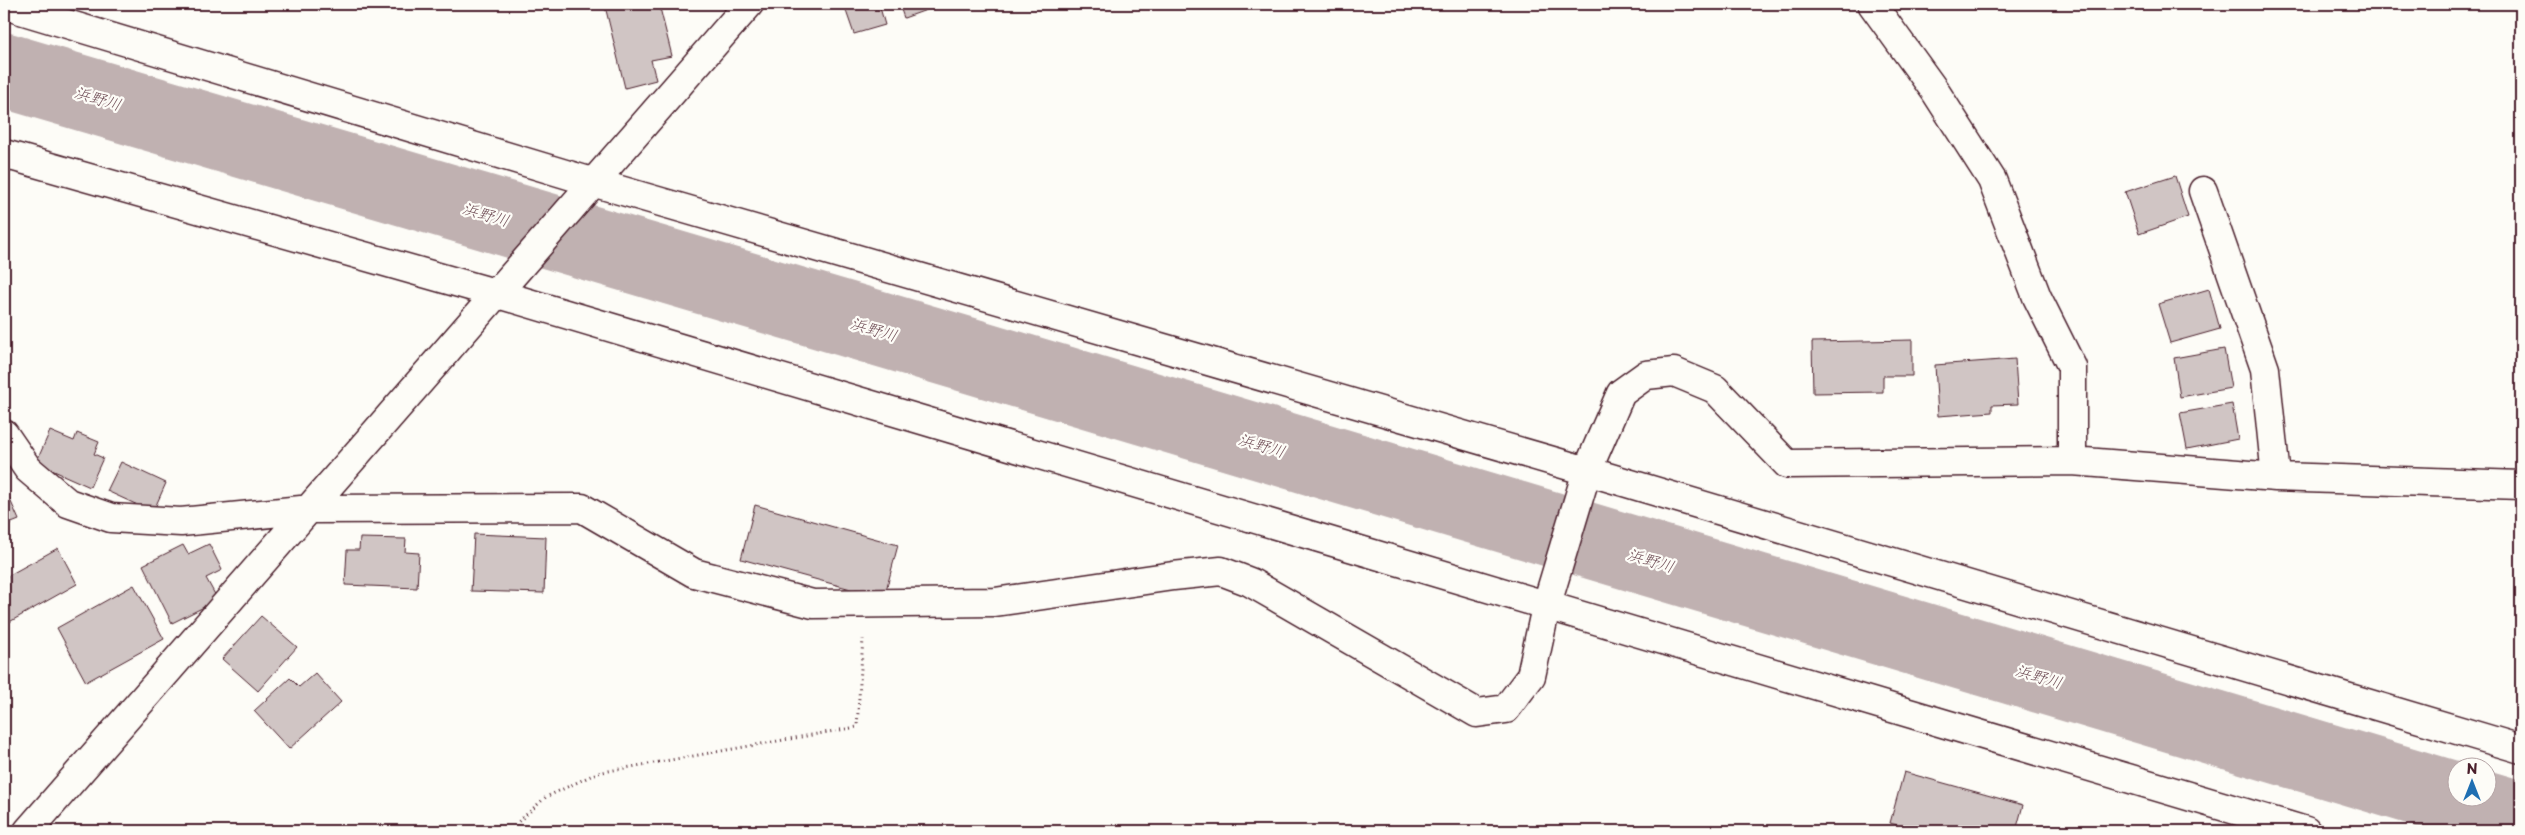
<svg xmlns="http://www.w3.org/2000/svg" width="2525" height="835" font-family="'Playpen Sans','Klee One',sans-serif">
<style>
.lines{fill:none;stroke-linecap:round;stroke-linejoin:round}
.river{stroke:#c0b1b1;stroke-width:75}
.building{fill:#d0c5c4;stroke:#4a1f2b}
.minor-casing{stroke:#4a1f2b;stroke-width:31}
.tertiary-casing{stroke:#4a1f2b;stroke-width:31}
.path{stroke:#4a1f2b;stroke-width:3;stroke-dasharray:1 4;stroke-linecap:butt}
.minor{stroke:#fdfcf7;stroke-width:28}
.tertiary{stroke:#fdfcf7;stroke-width:28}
.labels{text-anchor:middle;stroke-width:4.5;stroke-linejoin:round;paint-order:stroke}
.water-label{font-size:16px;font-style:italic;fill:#73525a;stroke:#fdfcf7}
</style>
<rect width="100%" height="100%" fill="#fdfcf7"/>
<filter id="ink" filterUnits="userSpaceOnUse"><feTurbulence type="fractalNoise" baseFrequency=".02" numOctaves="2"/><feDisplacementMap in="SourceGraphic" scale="10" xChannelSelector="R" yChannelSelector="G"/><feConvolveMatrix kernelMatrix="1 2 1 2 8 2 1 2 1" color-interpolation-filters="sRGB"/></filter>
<g filter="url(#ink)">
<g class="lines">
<path class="river" d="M4,70L965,354L2521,819"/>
</g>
<path class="building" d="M614,4H659L672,56L651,60L656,80L625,88L605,6Z
M860,4H879L885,25L854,34L845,8Z
M899,4H943L904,18Z
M2175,176L2188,217L2139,234L2125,192Z
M2209,289L2220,329L2170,343L2158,304Z
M1912,340V376H1883V392L1813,393L1812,342Z
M2224,349L2231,388L2180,397L2174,358Z
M2015,359L2018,404L1992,405V412L1938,416L1935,365Z
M2232,404L2238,439L2187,449L2180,413Z
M50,431L74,441L77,433L99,442L94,454L103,458L90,487L36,463Z
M121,462L166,483L153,512L107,491Z
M4,486L19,520L4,526Z
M755,505L898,545L884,598L741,559Z
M474,534L546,537L544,593L471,591Z
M360,538L406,539L405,552L419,553L417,588L345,585L347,550H359Z
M209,544L222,570L206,578L218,600L172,623L143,565L183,545L188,554Z
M58,548L77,584L4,625V578Z
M134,585L164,639L86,682L57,628Z
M261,616L297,647L258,691L222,659Z
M315,673L341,702L289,749L254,711L290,678L299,687Z
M1904,772L2023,805L2016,831H1919L1890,823Z"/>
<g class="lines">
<defs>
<path id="minor" d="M1872,4L1935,91L1992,180L2037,297L2072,367V461
M2203,191L2265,369L2276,477
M4,434L28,469L68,503L111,518L181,522L311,509L582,508L694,573L813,604L995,602L1173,576L1221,571L1250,582L1477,713L1506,709L1531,676L1546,607L1587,471L1621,393L1646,375L1674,372L1715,389L1787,464L2072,461L2276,477L2521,485
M28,831L749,4"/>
<path id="tertiary" d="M4,5L592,182L1587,471L2521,749
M4,154L498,294L2306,831"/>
</defs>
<use href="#minor" class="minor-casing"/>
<use href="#tertiary" class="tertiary-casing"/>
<path class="path" d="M516,831L518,822L546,797L597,773L857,727L863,639"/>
<use href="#minor" class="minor"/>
<use href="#tertiary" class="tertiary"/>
</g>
</g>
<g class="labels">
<g class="water-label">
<text transform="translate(98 98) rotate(17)" y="6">浜野川</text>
<text transform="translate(486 214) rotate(17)" y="6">浜野川</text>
<text transform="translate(874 329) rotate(17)" y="6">浜野川</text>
<text transform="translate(1262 445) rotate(17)" y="6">浜野川</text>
<text transform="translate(1651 560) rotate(17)" y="6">浜野川</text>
<text transform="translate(2039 676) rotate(17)" y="6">浜野川</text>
</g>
</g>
<rect width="2525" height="835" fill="none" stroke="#fdfcf7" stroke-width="20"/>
<rect x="10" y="10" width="2505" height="815" fill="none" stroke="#4a1f2b" stroke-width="2" filter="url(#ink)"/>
<g transform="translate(2472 782)"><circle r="24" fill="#fdfcf7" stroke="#b5a4a5"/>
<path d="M0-4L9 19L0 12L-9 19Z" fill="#1f6fb2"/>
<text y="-8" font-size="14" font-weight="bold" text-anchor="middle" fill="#4a1f2b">N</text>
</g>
</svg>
